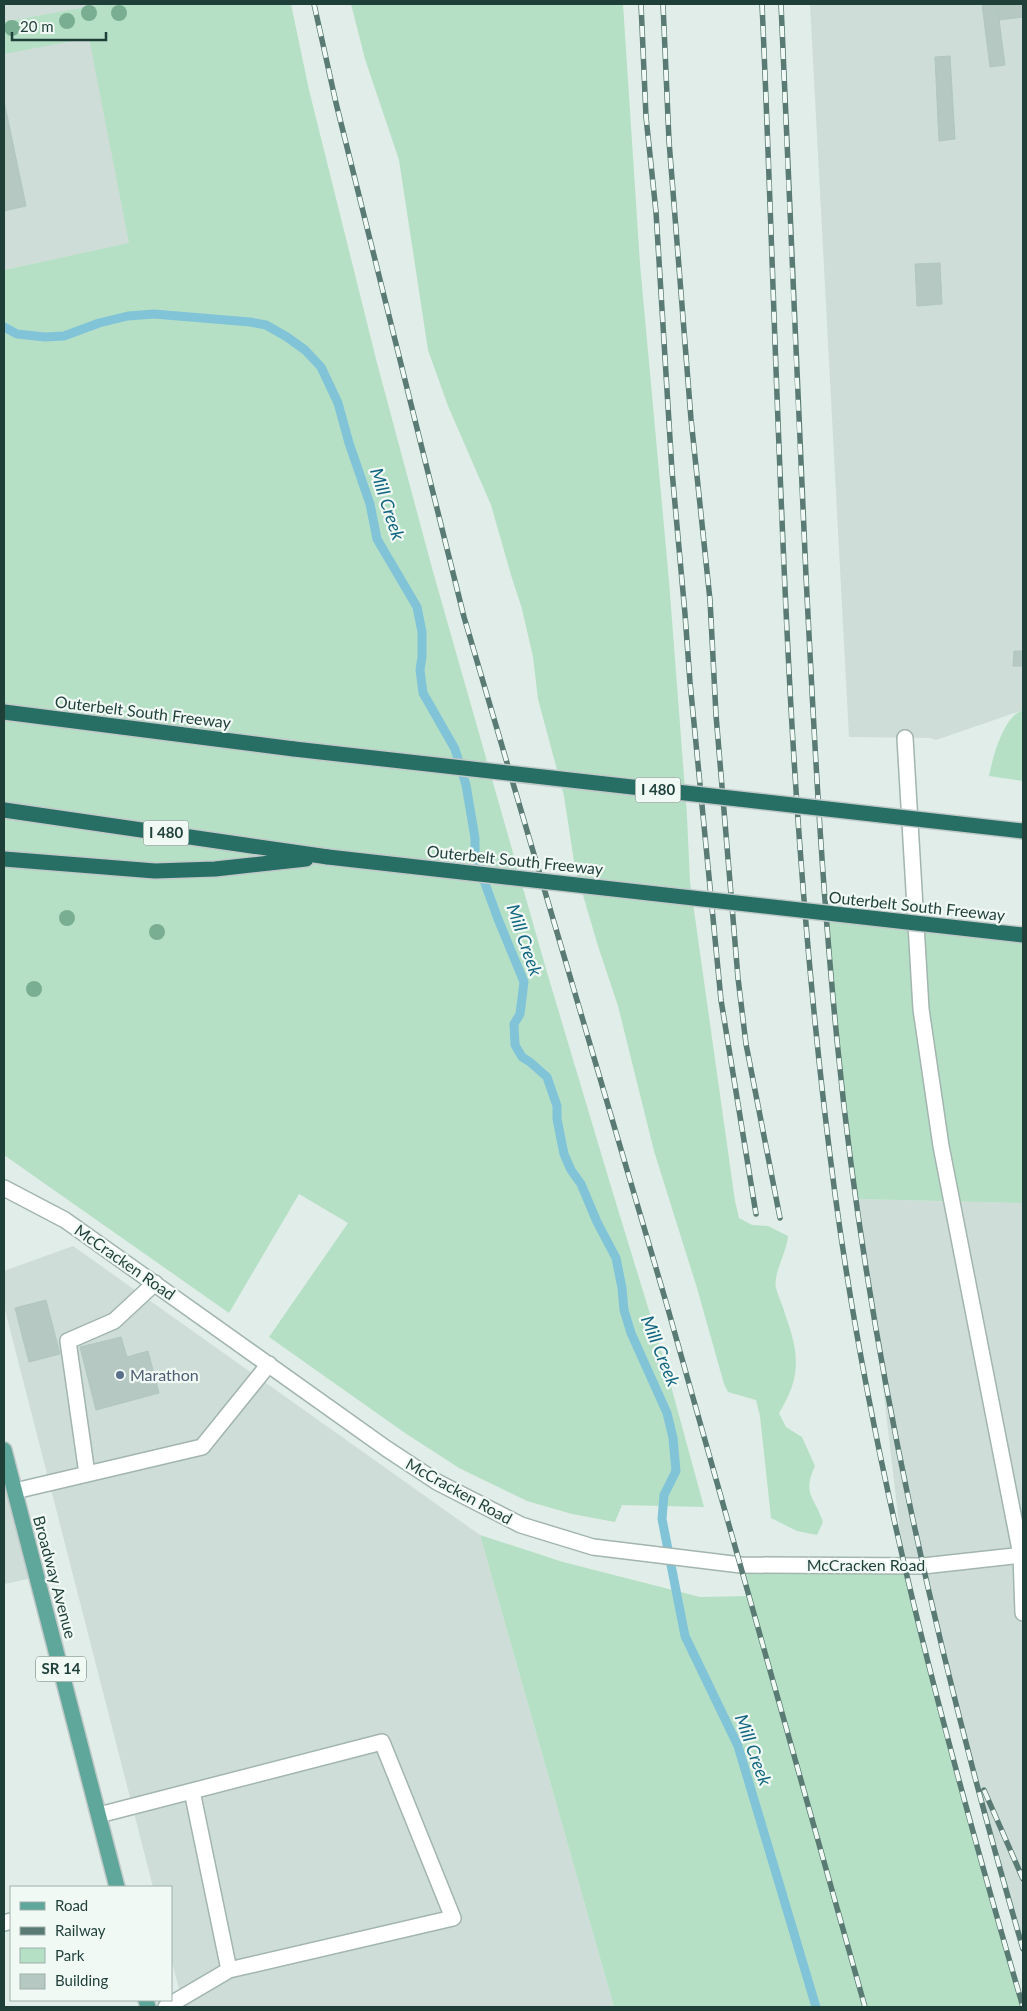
<svg xmlns="http://www.w3.org/2000/svg" width="1027" height="2011" font-family="Lato,sans-serif">
<style>
.built{fill:#ceddd7}
.green{fill:#b6e0c5}
.lines{fill:none;stroke-linecap:round;stroke-linejoin:round}
.stream{stroke:#81c4d8;stroke-width:9}
.building{fill:#b5c8c1;stroke:#b1c7c0}
.minor-casing{stroke:#a2b5b0;stroke-width:18}
.major-casing{stroke:#c0c9c8;stroke-width:18}
.highway-casing{stroke:#c0c9c8;stroke-width:18}
.minor{stroke:#fff;stroke-width:15}
.major{stroke:#5fa79a;stroke-width:15}
.highway{stroke:#276e65;stroke-width:15}
.rail-casing{stroke:#597b74;stroke-width:5.5}
.rail{stroke:#f1f9f5;stroke-width:4;stroke-dasharray:11;stroke-linecap:butt}
.highway-bridge-casing{stroke:#c0c9c8;stroke-width:18;stroke-linecap:butt}
.highway-bridge{stroke:#276e65;stroke-width:15}
.tree{fill:#79ae92}
.service-dot{fill:#5c6f8a;stroke:#f1f9f5;stroke-width:2}
.labels{text-anchor:middle;stroke-width:4.5;stroke-linejoin:round;paint-order:stroke}
.shield{fill:#f1f9f5;stroke:#5e7771;stroke-width:1}
.shield-label{font-size:15px;font-weight:bold;fill:#1f3f39}
.street-label{font-size:16px;fill:#1f3f39;stroke:#f1f9f5}
.service-label{font-size:16px;fill:#4e5e75;stroke:#f1f9f5;text-anchor:start}
.water-label{font-size:18px;font-style:italic;fill:#126681;stroke:#f1f9f5}
</style>
<rect width="100%" height="100%" fill="#e0ede8"/>
<path class="built" d="M4,4H157L207,227L4,270Z
M810,4H1023V710L936,740L930,738L849,737Z
M856,1199L1023,1203V1949L994,1849L951,1686L923,1566H904L877,1336Z
M73,1246L480,1535L614,2007H184L171,1959V1887H153L4,1306V1271Z
M4,1460L37,1577L4,1584Z"/>
<path class="green" d="M103,4H291L309,90L377,363L432,568L546,969L612,1190L662,1353L704,1507L622,1505L615,1522L572,1514L527,1501L459,1468L405,1433L269,1337L348,1223L299,1194L229,1313L4,1155V270L129,243L89,38L4,54V22Z
M351,4H623L640,264L669,581L687,816L690,882L735,1201L739,1218L752,1225L768,1226L788,1236C787,1252 773,1273 776,1288C778,1297 783,1305 785,1314C799,1353 802,1376 779,1413L786,1427L802,1437L815,1466C802,1495 814,1495 823,1522L817,1535L797,1531L771,1518L760,1416L756,1400L728,1392L724,1384L697,1288L654,1151L618,1006L598,946L575,868L564,796L538,699L533,657L522,609L511,575L491,505L448,406L428,350L399,160L365,59Z
M1023,710V781L989,776C993,757 1003,717 1023,710Z
M826,909L1023,935V1203L856,1199L838,1051Z
M480,1535L563,1562L700,1597L750,1596L741,1565L904,1566C940,1714 980,1861 1023,2007H614Z"/>
<g class="lines">
<path class="stream" d="M4,327L17,334L45,337L64,336L99,323L128,316L154,314L250,322L266,325L287,337L305,350L321,367L338,403L349,443L370,504L377,539L417,607L422,632V657L420,670L423,693L455,749L466,785L475,838V856L498,919L524,982L520,1014L514,1024L515,1045L522,1057L530,1062L547,1077L557,1106V1119L564,1154L571,1170L581,1184L597,1222L616,1258L622,1288L624,1310L631,1333L667,1413L673,1438L676,1471L664,1495L662,1519L685,1636L738,1746L816,2007"/>
</g>
<path class="building" d="M982,4H997L1005,65L990,67Z
M997,4H1023V17L999,20Z
M950,56L955,139L939,141L935,57Z
M4,101L26,206L4,211Z
M940,263L942,304L917,306L915,264Z
M1014,651H1023V666H1013Z
M46,1300L60,1354L29,1362L15,1308Z
M121,1337L127,1357L148,1351L159,1393L96,1410L80,1347Z"/>
<g class="lines">
<defs>
<path id="minor" d="M905,738L921,1009L941,1146L1021,1555L1023,1613
M4,1188L65,1220L387,1449L437,1482L521,1525L593,1547L741,1565L923,1566L1023,1555
M87,1474L68,1341L114,1321L155,1283
M15,1491L202,1447L269,1364
M192,1791L229,1970
M99,1815L382,1742L453,1918L229,1970L166,2007
M4,1923L11,1921"/>
<path id="major" d="M4,1450L117,1887
M146,2000L148,2007"/>
<path id="highway" d="M4,712L294,749
M4,810L328,857
M4,859L155,871L215,869L306,859"/>
</defs>
<use href="#minor" class="minor-casing"/>
<use href="#major" class="major-casing"/>
<use href="#highway" class="highway-casing"/>
<use href="#minor" class="minor"/>
<use href="#major" class="major"/>
<use href="#highway" class="highway"/>
<defs>
<path id="rail" d="M314,4L336,103L464,617L666,1302L865,2007
M641,4L646,117L656,212L672,471L685,614L690,682L721,1000L756,1214
M663,4L669,141L691,419L710,600L716,715L738,978L746,1044L780,1218
M762,4C780,401 782,799 835,1194C872,1470 945,1740 1023,2007
M781,4C789,195 797,386 806,576C814,734 822,892 838,1050C868,1354 937,1656 1023,1949
M984,1790L1023,1879"/>
</defs>
<use href="#rail" class="rail-casing"/>
<use href="#rail" class="rail"/>
<defs>
<path id="highway-bridge" d="M294,749L1023,831
M328,857L1023,935"/>
</defs>
<use href="#highway-bridge" class="highway-bridge-casing"/>
<use href="#highway-bridge" class="highway-bridge"/>
</g>
<g class="tree">
<circle cx="89" cy="13" r="8"/>
<circle cx="119" cy="13" r="8"/>
<circle cx="67" cy="21" r="8"/>
<circle cx="12" cy="28" r="8"/>
<circle cx="67" cy="918" r="8"/>
<circle cx="157" cy="932" r="8"/>
<circle cx="34" cy="989" r="8"/>
</g>
<circle class="service-dot" cx="120" cy="1375" r="5"/>
<g class="labels">
<g class="shield">
<rect x="635.5" y="777.5" width="45" height="25" rx="4"/>
<rect x="143.5" y="820.5" width="45" height="25" rx="4"/>
<rect x="36" y="1656.5" width="50" height="25" rx="4"/>
</g>
<g class="shield-label">
<text x="658" y="795">I 480</text>
<text x="166" y="838">I 480</text>
<text x="61" y="1674">SR 14</text>
</g>
<g class="street-label">
<text transform="translate(143 712) rotate(7)" y="6">Outerbelt South Freeway</text>
<text transform="translate(515 860) rotate(6)" y="6">Outerbelt South Freeway</text>
<text transform="translate(917 906) rotate(6)" y="6">Outerbelt South Freeway</text>
<text transform="translate(125 1262) rotate(35)" y="6">McCracken Road</text>
<text transform="translate(459 1491) rotate(29)" y="6">McCracken Road</text>
<text x="866" y="1571">McCracken Road</text>
<text transform="translate(55 1577) rotate(75)" y="6">Broadway Avenue</text>
</g>
<g class="service-label">
<text x="130" y="1381">Marathon</text>
</g>
<g class="water-label">
<text transform="translate(387 504) rotate(72)" y="6">Mill Creek</text>
<text transform="translate(524 940) rotate(71)" y="6">Mill Creek</text>
<text transform="translate(660 1351) rotate(68)" y="6">Mill Creek</text>
<text transform="translate(753 1750) rotate(70)" y="6">Mill Creek</text>
</g>
</g>
<rect width="1027" height="2011" fill="none" stroke="#1f3f39" stroke-width="10"/>
<rect x="10" y="1886" width="162" height="115" fill="#f1f9f5" stroke="#9dafaa"/>
<rect x="20" y="1902" width="25" height="8" fill="#5fa79a" stroke="#9dafaa"/>
<text x="55" y="1911" font-size="15" fill="#1f3f39">Road</text>
<rect x="20" y="1927" width="25" height="8" fill="#597b74" stroke="#9dafaa"/>
<text x="55" y="1936" font-size="15" fill="#1f3f39">Railway</text>
<rect x="20" y="1948" width="25" height="15" fill="#b6e0c5" stroke="#9dafaa"/>
<text x="55" y="1961" font-size="15" fill="#1f3f39">Park</text>
<rect x="20" y="1974" width="25" height="15" fill="#b5c8c1" stroke="#9dafaa"/>
<text x="55" y="1986" font-size="15" fill="#1f3f39">Building</text>
<path d="M12 32v8h94v-8" fill="none" stroke="#1f3f39" stroke-width="2.5"/>
<text x="20" y="32" font-size="15" fill="#1f3f39" stroke="#f1f9f5" stroke-width="4" paint-order="stroke">20 m</text>
</svg>
